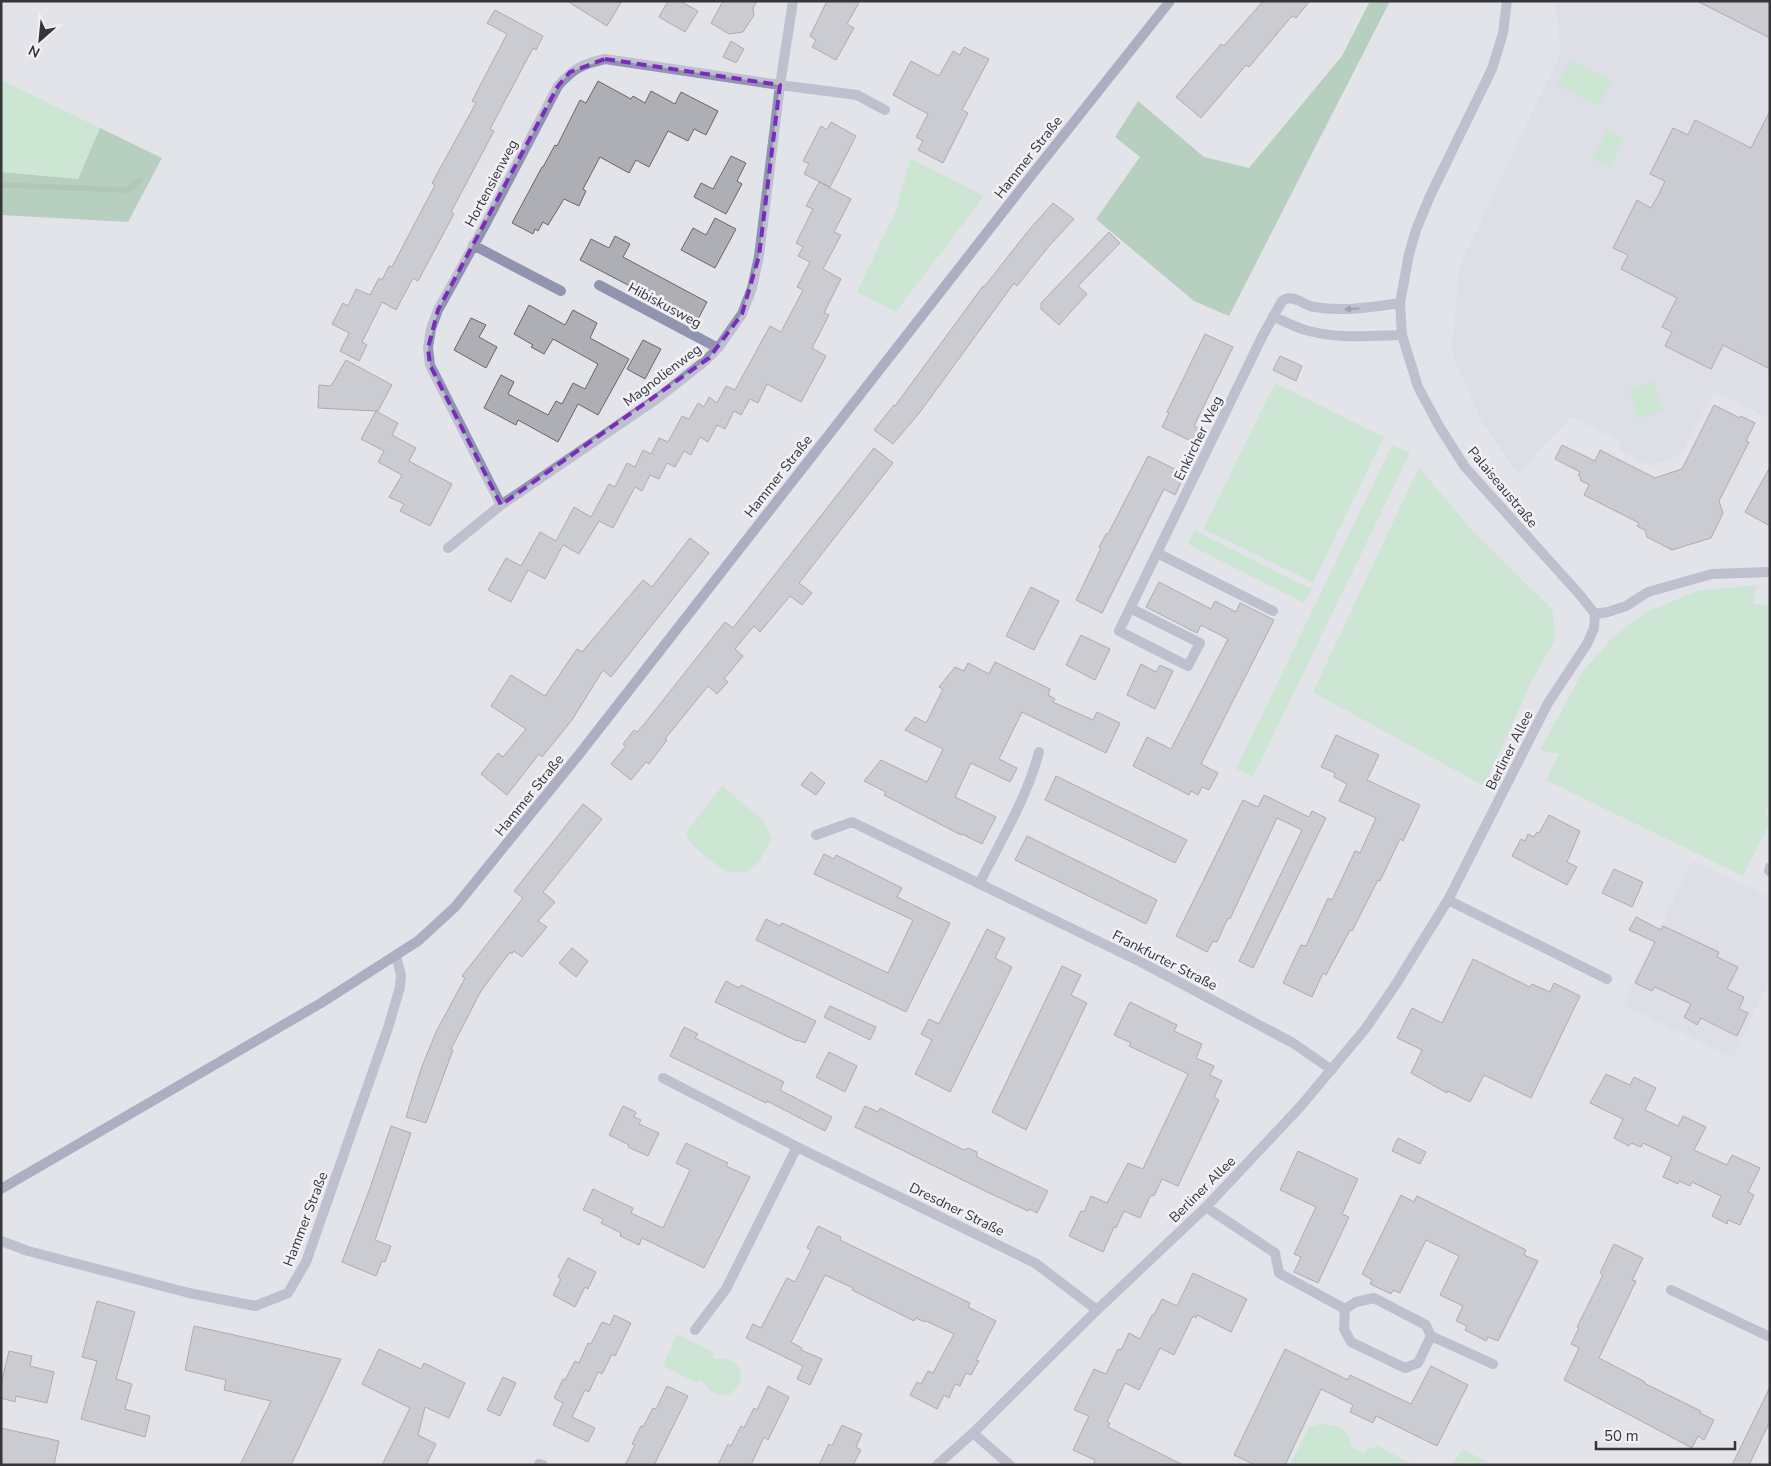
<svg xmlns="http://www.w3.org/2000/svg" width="1771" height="1466" font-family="'Nunito Sans',sans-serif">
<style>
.built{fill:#d7d8e5}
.green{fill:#b1e6b8}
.forest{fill:#82b68a}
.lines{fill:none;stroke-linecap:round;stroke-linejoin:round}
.stream{stroke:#71a579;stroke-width:5.5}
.building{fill:#aeafb4;stroke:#66666b}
.street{stroke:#9194ae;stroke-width:10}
.secondary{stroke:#6a6d92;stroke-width:10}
.oneway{fill:#51525c}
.marked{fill:none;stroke:#7b2cbf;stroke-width:4;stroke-dasharray:10 6;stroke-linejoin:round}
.labels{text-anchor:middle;stroke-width:5;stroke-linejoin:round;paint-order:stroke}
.street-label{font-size:14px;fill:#363639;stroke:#f1f1f7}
</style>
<rect width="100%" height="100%" fill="#e3e4ea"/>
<path class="built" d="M1555,1H1770V419L1714,392L1681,455L1650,466L1618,450L1621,441L1571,417L1518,474L1481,421L1451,351L1460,265L1561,52Z
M1692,860L1770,897V979L1733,1058L1623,1005Z"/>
<path class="green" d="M1570,60L1612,80L1599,106L1557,85Z
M1,80L100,128L78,179L1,172Z
M1607,130L1624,138L1609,167L1592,159Z
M910,159L984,196L896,312L857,292L897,208Z
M1654,381L1664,411L1638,419L1629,389Z
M1275,383L1384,437L1313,582L1203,529Z
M1392,445L1410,453L1253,777L1236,769Z
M1419,467L1474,533L1553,610L1555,641L1533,678L1484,786L1313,692Z
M1194,530L1311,589L1304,603L1188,544Z
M1757,585L1753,604L1770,605V801L1765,810L1769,825L1743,876L1546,780L1559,754L1540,750L1582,673L1612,638L1647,612L1697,591Z
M722,786L764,821L772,839L759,862L748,872H728L707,858L690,842L686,832Z
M677,1334L714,1353L712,1357C720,1361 728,1357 735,1363C749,1375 736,1399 719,1395C710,1393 708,1385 700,1380L697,1383L663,1366Z
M1323,1423C1340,1427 1348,1428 1352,1447L1364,1453L1367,1449L1378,1446L1413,1465H1290L1309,1427Z
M1463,1449L1487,1462L1486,1465H1452Z"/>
<path class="forest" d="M1370,1H1390L1229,316L1194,301L1096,219L1140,157L1115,137L1138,101L1204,157L1249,168L1342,56Z
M100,128L162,158L128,222L1,215V172L78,179Z"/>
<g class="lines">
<path class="stream" d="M1,185L127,190L140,180"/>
</g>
<path class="building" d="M567,1H622L607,26Z
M668,1H680L698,11L685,32L659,17Z
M723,1H757L753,8L754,15L743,32L729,34L711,23Z
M827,1H860L847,24L854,28L836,60L812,47L816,40L810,36Z
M1263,1H1310L1296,18L1292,16L1249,67L1246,65L1201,118L1176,97L1221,44L1224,46Z
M1697,1H1770V38Z
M495,10L543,36L536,50L533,48L507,97L490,129L494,131L451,212L454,214L418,281L413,278L396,310L382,302L362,342L367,345L359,361L340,351L349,333L332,324L343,303L348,306L356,289L370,295L379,278L382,280L389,266L392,267L435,185L432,183L476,103L472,101L507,34L487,23Z
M731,41L744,49L736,63L723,57Z
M964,47L989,59L962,110L968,113L943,163L918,150L923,141L916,137L928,114L893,95L911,61L939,76L953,51L960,55Z
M598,81L631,99L633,96L645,103L651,91L675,104L681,92L718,111L706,135L694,129L688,141L668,131L649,167L636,160L629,173L600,157L583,189L586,191L579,206L564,199L548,225L543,222L538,231L535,229L533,234L512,223L542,167H543L555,145L557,146L580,100L586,103Z
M1770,111V369L1723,345L1711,369L1665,346L1672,332L1662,327L1677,298L1621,269L1628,255L1613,248L1637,200L1651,208L1659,194L1665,181L1650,174L1673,128L1688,135L1695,120L1751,148Z
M831,122L856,136L830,187L804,174L809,164L803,161L821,126L827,130Z
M731,156L746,163L737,181L742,184L726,214L694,197L701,183L713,189Z
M819,182L851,199L834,232L841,235L823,269L841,279L824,313L829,315L812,348L826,356L801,402L767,384L758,403L750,399L741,415L734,411L725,429L717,425L708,442L700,437L691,455L684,451L675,467L667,463L659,479L650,475L642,491L635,487L613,528L599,521L579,554L563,545L545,579L528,570L511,602L488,590L506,558L521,566L540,532L556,541L574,507L591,517L609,484L615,487L627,463L635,467L643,450L651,454L659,438L668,442L682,416L689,419L698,403L704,407L709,397L717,403L726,386L735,390L770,326L781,332L803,290L797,287L810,262L798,256L803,247L796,243L813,209L806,206Z
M1053,203L1074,219L1049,246L1017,286L1014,283L920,412L893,444L874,430L894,405L895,406L983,286L984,287L1029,230Z
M715,218L736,229L715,268L681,250L693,228L706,235Z
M1109,232L1120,243L1078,286L1087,294L1059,325L1041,309V303Z
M615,236L630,244L623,257L707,302L697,321L580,260L591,239L609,248Z
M529,305L565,325L573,310L597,323L590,338L629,359L598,415L578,404L558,442L518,420L516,425L484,408L501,375L514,382L508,394L548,415L556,401L562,404L573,383L585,389L598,364L553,339L544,354L531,347L533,345L514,334Z
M471,318L486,325L479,337L497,347L486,368L454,350Z
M1205,334L1233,347L1194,426L1205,432L1199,445L1162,427L1169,413L1167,412Z
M643,340L661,349L645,379L627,369Z
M1280,356L1302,366L1296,381L1273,370Z
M346,360L392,385L378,411H376L398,423L392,435L416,448L409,461L452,484L430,526L400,511L404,504L389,497L402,475L378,462L384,451L361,439L376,411L318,408L319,385L331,386Z
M1714,405L1740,418L1741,416L1755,423L1746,441L1749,442L1719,501L1723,513L1711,538L1672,550L1647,537L1645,530L1637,526L1639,523L1584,495L1589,485L1580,480L1581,478L1578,475L1580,472L1555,459L1562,445L1595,461L1600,450L1655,478L1682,469Z
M874,448L893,463L799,583L812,593L802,605L790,596L760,632L754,626L735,649L743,656L724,679L728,682L717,694L708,686L665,739L667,740L649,764L646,762L631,780L611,764L626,746L623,744L634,730L637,732L645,723L725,622L733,628Z
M1148,456L1185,474L1175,495L1164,489L1102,613L1076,600L1101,548L1099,547L1106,534H1108Z
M1770,467V526L1745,512Z
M690,538L709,553L611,677L603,670L572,720L542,757L539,754L507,795L481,774L498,753L503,757L526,729L491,706L511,675L545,696L577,649L582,652L643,580L652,587Z
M1159,582L1211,609L1215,601L1236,612L1240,603L1274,620L1201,764L1218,773L1209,790L1202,787L1198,795L1191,791L1189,795L1133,766L1147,737L1171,749L1228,639L1201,625L1197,633L1146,607Z
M1031,587L1059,601L1034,650L1006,636Z
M1081,635L1110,649L1095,680L1066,665Z
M995,662L1050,689L1048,695L1055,699L1053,702L1093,720L1097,712L1120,723L1106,753L1022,712L999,759L1017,768L1010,782L971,763L955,797L996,817L982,844L962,834L961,835L884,795L886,792L864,781L881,760L927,782L943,749L905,730L915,717L926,723L943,689L939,687L955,667L964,671L968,663L989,674Z
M1141,664L1156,672L1160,665L1173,671L1155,709L1127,695Z
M1336,735L1379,755L1367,780L1420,805L1403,841L1400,839L1380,881L1378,880L1352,931L1350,930L1326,975L1323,973L1312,997L1283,983L1301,945L1306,946L1328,898L1332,900L1355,851L1360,853L1376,818L1339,801L1347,784L1334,777L1335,773L1321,767Z
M811,772L825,783L816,795L801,785Z
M1056,776L1187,840L1175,863L1045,800Z
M1264,795L1309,817L1312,811L1326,818L1253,968L1239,961L1302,830L1277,818L1230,919L1228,918L1217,942L1213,941L1207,952L1176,936L1243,800L1258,807Z
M583,804L602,819L543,892L555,902L538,921L547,927L522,957L514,951L512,954L510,952L481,991L451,1049L453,1050L426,1123L406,1117L421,1069L436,1032L465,978L462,976L523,898L514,891Z
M1549,815L1580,831L1567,862L1577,867L1567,885L1512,856L1521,839L1525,841L1528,834L1534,837L1537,832L1539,833Z
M1027,836L1157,900L1146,924L1015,860Z
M824,854L834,859L836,855L902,888L897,897L950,923L906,1012L756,940L766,919L780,926L782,923L888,973L913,920L814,874Z
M1614,869L1643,882L1632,907L1602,893Z
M1636,917L1661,930L1663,926L1719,952L1717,957L1738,967L1727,989L1744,997L1739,1009L1748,1013L1737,1036L1701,1018L1697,1025L1684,1017L1691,1004L1655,987L1652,991L1635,983L1655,942L1629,930Z
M987,929L1005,938L995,958L1012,967L950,1092L915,1074L932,1040L921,1034L929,1019L939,1024Z
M572,948L588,961L576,977L559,963Z
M1473,959L1530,987L1532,984L1550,992L1554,983L1580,996L1531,1098L1484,1075L1470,1102L1448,1091L1447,1093L1411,1073L1422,1050L1397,1038L1412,1008L1442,1023Z
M1062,966L1081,975L1071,995L1087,1003L1026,1130L992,1112Z
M726,981L739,988L741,985L816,1021L805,1043L797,1040V1041L715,1002Z
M1130,1002L1177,1025L1174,1031L1202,1044L1196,1058L1214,1066L1210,1075L1222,1081L1214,1097L1219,1100L1178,1186L1162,1179L1154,1196L1151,1195L1140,1218L1124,1211L1116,1228L1114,1227L1103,1252L1069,1236L1081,1211L1084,1212L1091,1196L1107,1203L1128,1163L1143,1169L1188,1074L1129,1046L1131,1043L1114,1035Z
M830,1006L876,1027L870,1040L824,1017Z
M684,1027L698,1034L695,1038L784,1082L780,1090L832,1117L825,1131L767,1101L766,1103L670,1056Z
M829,1052L857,1066L845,1092L816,1077Z
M1606,1074L1630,1085L1634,1077L1656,1088L1645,1110L1678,1126L1683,1116L1706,1127L1694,1150L1727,1165L1732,1155L1760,1168L1748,1192L1754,1195L1740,1225L1728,1220L1727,1224L1712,1216L1721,1196L1692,1182L1690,1186L1679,1181L1678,1184L1663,1177L1672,1157L1643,1143L1641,1147L1631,1143L1629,1146L1614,1138L1623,1119L1590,1103Z
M623,1106L636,1112L634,1117L641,1120L639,1124L659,1133L648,1156L628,1147L629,1145L609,1135Z
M865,1106L878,1112L880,1108L964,1150L968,1148L977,1152V1157L1048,1191L1037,1213L1029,1209L1028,1211L985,1191L855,1127Z
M391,1126L411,1133L375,1240L391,1246L385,1262L382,1261L376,1276L342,1262L370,1188Z
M1398,1138L1426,1152L1420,1164L1392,1151Z
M686,1143L728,1163L726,1166L750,1177L704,1268L642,1238L639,1245L620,1236L621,1233L601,1223L603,1219L583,1210L593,1189L633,1208L631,1213L663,1228L690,1170L676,1163Z
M1298,1151L1358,1179L1342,1214L1349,1217L1318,1283L1294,1272L1301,1257L1294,1254L1316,1207L1280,1190Z
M1401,1195L1414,1202L1417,1196L1526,1250L1524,1255L1538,1261L1498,1341L1488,1337L1486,1341L1465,1330L1467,1326L1456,1321L1463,1306L1440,1295L1459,1256L1426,1240L1400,1293L1393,1290L1391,1294L1370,1284L1372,1280L1362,1274Z
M818,1226L841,1237L840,1240L970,1303L968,1307L996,1321L976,1360L979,1361L971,1375L966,1373L960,1386L955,1384L949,1398L944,1395L937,1409L910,1395L917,1382L921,1384L928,1371L933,1373L954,1334L926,1321L925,1322L916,1318L914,1321L852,1290L853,1288L825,1275L791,1342L802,1348L801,1350L822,1359L810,1385L797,1379L803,1366L746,1338L753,1324L761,1328L787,1278L795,1282L811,1250L807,1248Z
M1614,1244L1643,1258L1632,1280L1636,1281L1599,1358L1645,1382L1644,1383L1701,1411L1700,1413L1714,1420L1704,1440L1698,1436L1692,1448L1564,1380L1579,1348L1571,1344L1579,1328L1577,1327L1603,1275L1600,1273Z
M568,1258L596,1272L588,1289L585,1287L575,1307L553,1295L561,1279L558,1277Z
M1193,1273L1247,1299L1231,1332L1197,1315L1196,1318L1193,1316L1174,1355L1160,1348L1139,1390L1125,1383L1107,1422L1110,1423L1108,1427L1183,1465H1093L1095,1460L1073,1450L1089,1416L1074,1410L1094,1369L1106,1374L1118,1349L1121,1350L1129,1333L1140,1339L1152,1315H1154L1162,1299L1177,1306Z
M97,1301L135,1312L116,1379L132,1384L125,1409L150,1416L145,1437L81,1419L97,1361L82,1357Z
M614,1315L631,1323L615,1356L612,1354L602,1374L598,1372L589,1392L585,1390L572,1417L595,1428L588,1442L553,1425L563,1403L554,1398L563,1379L565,1380L575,1361L579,1363L588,1343L591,1344L602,1322L610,1325Z
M194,1326L341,1359L291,1465H240L271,1401L224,1390L226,1380L185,1370Z
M379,1349L421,1369L424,1363L465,1383L449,1418L425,1407L418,1435L436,1444L426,1465H382L410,1408L362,1384Z
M1285,1349L1348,1380L1350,1375L1411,1404L1431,1366L1468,1385L1437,1446L1376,1416L1373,1423L1350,1412L1353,1405L1321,1389L1285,1465H1255L1234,1455Z
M9,1351L32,1356L30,1366L54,1372L47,1403L16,1396L15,1402L1,1398V1384Z
M503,1377L516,1383L500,1416L487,1410Z
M667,1386L688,1396L654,1465H625L635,1445L632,1444L641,1426L643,1427L653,1408L656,1409Z
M768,1386L789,1397L768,1440L764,1437L751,1465H718L728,1444L731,1446L741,1426L744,1428L754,1408L757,1410Z
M1770,1387V1421L1749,1465H1732Z
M842,1425L862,1434L856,1447L861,1450L853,1465H819L829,1444L832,1446Z
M1,1428L59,1441L54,1465H1Z"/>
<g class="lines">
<path class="street" d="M1507,1L1503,33L1492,69L1430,196L1416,230L1409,254L1400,303L1402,335L1418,387L1439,426L1465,467L1580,595L1595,614
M473,245L561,291
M599,285L718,348
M1273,316C1285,322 1296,328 1309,331C1339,339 1371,336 1402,335
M501,505L430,365L428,348L431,329L438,310L485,225L558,86C573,69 582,64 605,59L780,85L857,95L885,110
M448,548L501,505L658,398L705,361L718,348L742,314L752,288L759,256L780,85L793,1
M1157,553L1273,611
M1130,608L1200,643L1188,666L1119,631L1263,335L1282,301C1293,293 1303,305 1314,307C1343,312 1371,307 1400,303
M1595,614L1608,612L1626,606L1648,592L1712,574L1770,572
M816,835L852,822L1141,962L1293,1043L1332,1070
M1769,871L1770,867
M979,884C1000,842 1027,798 1039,752
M1448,900L1607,979
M663,1078L797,1147L1035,1263L1097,1310
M1206,1207L1275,1253L1279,1273L1345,1309
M1,1241L28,1251L189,1293L255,1306L288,1293L306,1262L388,1028L400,987L401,975L396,956
M1671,1290L1770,1337
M1374,1298L1426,1325L1431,1336L1418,1363L1405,1368L1351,1342L1344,1329L1345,1309L1356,1302Z
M695,1330L726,1289L797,1147
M1431,1336L1493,1364
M973,1433L1010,1465
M539,1464L543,1465
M937,1465L973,1433L1097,1310L1206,1207L1300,1107L1366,1028L1396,984L1448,900L1548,703L1587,644L1594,628L1595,614"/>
<path class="secondary" d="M1,1189L321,1003L418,941L455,907L577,757L1031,176L1170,1"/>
</g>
<defs><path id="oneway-solid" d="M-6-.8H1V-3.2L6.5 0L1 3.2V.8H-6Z" transform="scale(1.25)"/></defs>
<use class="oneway" href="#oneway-solid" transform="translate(1352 309) rotate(176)"/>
<path d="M0 0H1771V1466H0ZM605,59L780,85L759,256L742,314L709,358L501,505L430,365L428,348L438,310L558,86L570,72Z" fill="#e3e4ea" fill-opacity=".55" fill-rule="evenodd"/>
<path class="marked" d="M605,59L780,85L759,256L742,314L709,358L501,505L430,365L428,348L438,310L558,86L570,72Z"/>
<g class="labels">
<g class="street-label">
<text transform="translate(1028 157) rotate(-52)" y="5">Hammer Straße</text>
<text transform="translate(491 183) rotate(-62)" y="5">Hortensienweg</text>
<text transform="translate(665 305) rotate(28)" y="5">Hibiskusweg</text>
<text transform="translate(662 375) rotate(-37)" y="5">Magnolienweg</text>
<text transform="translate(1198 438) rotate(-64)" y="5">Enkircher Weg</text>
<text transform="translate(778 476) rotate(-52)" y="5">Hammer Straße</text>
<text transform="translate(1503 487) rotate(50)" y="5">Palaiseaustraße</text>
<text transform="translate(1509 750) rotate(-63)" y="5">Berliner Allee</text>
<text transform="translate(529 795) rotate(-51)" y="5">Hammer Straße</text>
<text transform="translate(1165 960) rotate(27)" y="5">Frankfurter Straße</text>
<text transform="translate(1202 1189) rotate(-45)" y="5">Berliner Allee</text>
<text transform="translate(957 1209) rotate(26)" y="5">Dresdner Straße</text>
<text transform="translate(305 1219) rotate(-69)" y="5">Hammer Straße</text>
</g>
</g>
<rect width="1771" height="1466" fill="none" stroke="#363639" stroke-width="5"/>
<g transform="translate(40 40) rotate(207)" stroke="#f1f1f7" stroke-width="4" paint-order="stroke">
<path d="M0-4L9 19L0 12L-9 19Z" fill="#363639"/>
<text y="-8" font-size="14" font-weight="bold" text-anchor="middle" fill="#363639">N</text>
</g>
<path d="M1596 1441v8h139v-8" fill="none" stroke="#363639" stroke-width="2.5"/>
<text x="1604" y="1441" font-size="15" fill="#363639" stroke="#f1f1f7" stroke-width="4" paint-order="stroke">50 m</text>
</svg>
